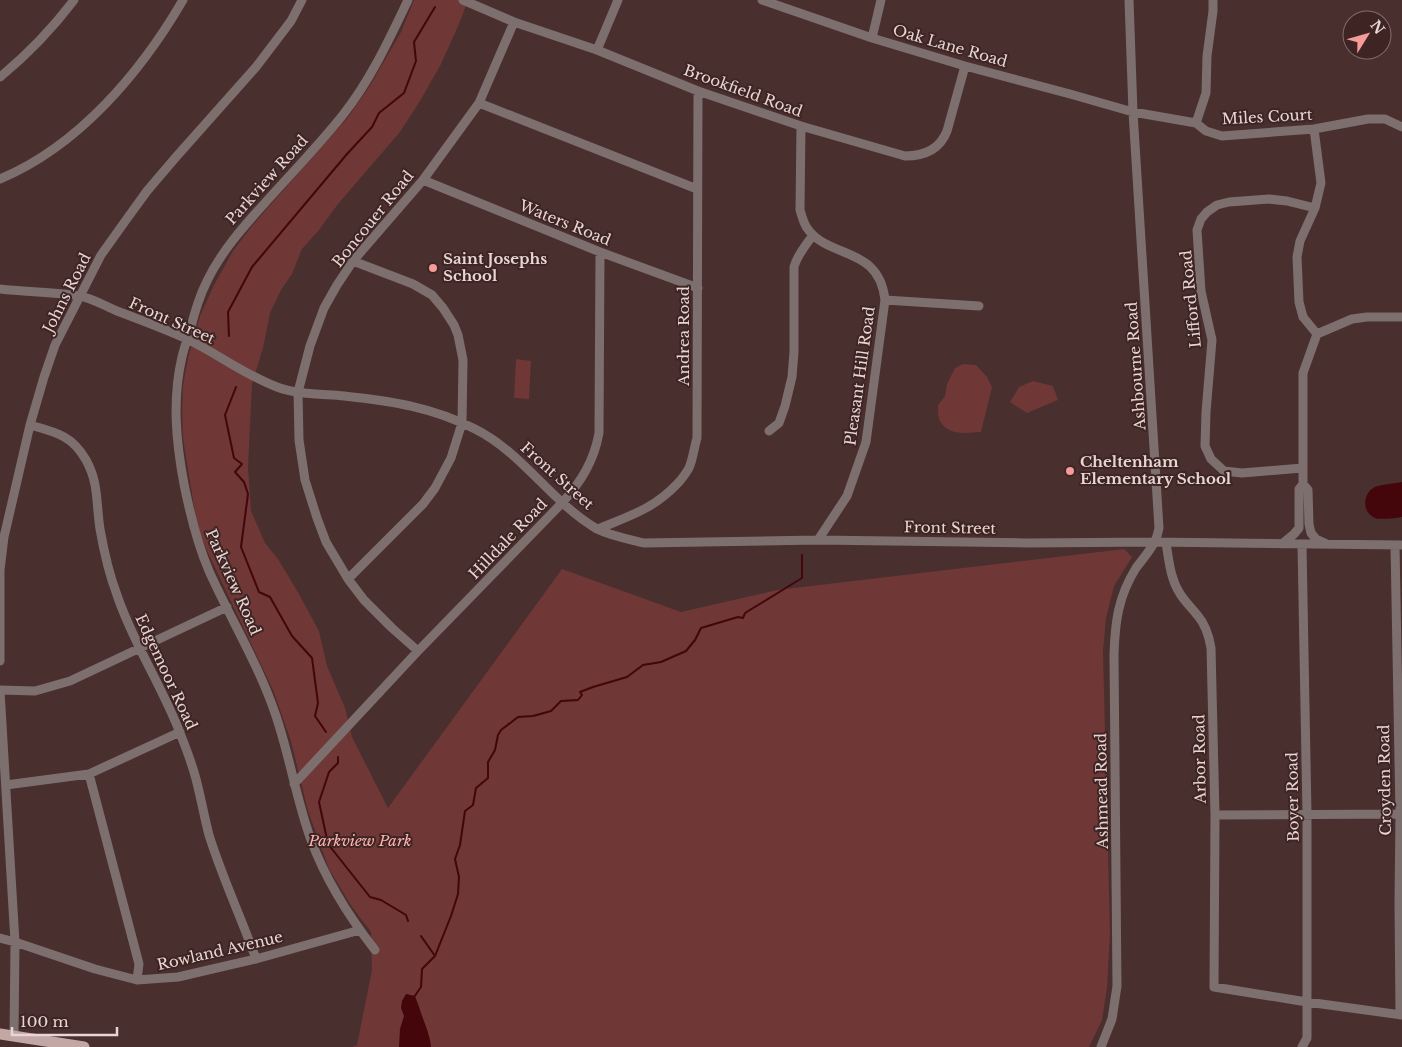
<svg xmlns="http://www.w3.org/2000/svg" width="1402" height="1047" font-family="'Libre Baskerville',serif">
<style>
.green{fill:#6f3736}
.water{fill:#44050b}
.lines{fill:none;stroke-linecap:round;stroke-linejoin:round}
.stream{stroke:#44050b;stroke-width:2}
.minor{stroke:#7d6f6e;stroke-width:9}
.major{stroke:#c2a7a5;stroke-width:11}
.poi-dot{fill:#f59b98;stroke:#3e2524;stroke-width:2}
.labels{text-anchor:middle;stroke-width:4;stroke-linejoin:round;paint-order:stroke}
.street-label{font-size:15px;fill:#e7d6d5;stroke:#3e2524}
.poi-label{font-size:15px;font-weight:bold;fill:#e7d6d5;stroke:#3e2524;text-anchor:start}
.park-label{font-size:15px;font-style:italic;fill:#fdb4b0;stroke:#3e2524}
</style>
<rect width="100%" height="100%" fill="#492f2e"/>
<path class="green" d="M414,0H468L459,24L440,66L420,101L400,132L338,204L319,230L302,249L292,274L281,290L270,313L263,348L252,384L248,467L251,511L265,543L278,559L299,594L319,631L327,666L345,708L352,737L388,808L562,569L681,612L777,590L1124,549L1132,557L1114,586L1106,618L1103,652L1110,932L1107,988L1102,1020L1089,1047H352L357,1045L372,970L371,932L352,907L329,869L308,811L291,741L273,690L202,540L196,519L183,438L182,414L183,385L188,358L200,316L214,285L233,251L251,227L349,116L371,84L401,32Z
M516,359L531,361L529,399L514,398Z
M963,364L976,365L987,377L992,387L981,432C967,433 948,436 940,421C938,417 938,410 938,405L945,396L947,384L955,368Z
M1033,381L1053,386L1058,400L1027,413L1010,402L1019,387Z"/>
<path class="water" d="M1402,482V517C1397,518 1379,520 1375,518C1362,513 1362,493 1375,487C1379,485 1396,483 1402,482Z
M406,994L415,996C416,1000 418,1003 419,1007C423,1020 430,1034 431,1047H399L400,1029L404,1016L401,1008L402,1001Z"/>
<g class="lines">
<path class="stream" d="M229,336L228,312L252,267L347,154L372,127L379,113L404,93L416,61L414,42L435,7
M236,387L225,415L234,458L242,464L235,472L244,482L248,494L241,547L259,592L270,597L292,636L312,658L318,703L315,716L326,732
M338,757V763L329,772L319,802L328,844L370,897L381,900L406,915L408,921
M435,956L451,916L458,894L459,877L455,859L460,845L465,811L473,805L476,788L488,778V762L495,750L498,735L501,730L518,717L533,716L551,711L561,701L578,700L582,695L580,692L593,687L627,677L643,665L661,662L686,651L695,640L701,628L738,617L743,618L745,613L802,578V555
M414,997L421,987L422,969L435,956L421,936"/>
<path class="minor" d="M463,0L514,22L597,50L698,91L801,126L905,156C924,156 940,149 947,131L965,66
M762,0L872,38L965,66L1070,94L1133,112L1196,123L1206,131L1222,136L1314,129L1368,119H1385L1402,127
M872,38L881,0
M597,50L618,0
M0,77C28,54 52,29 74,0
M479,103L697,189
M1196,123L1206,93L1207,56L1213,11V0
M801,126L800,210C802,216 803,222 807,228C829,260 879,245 885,300L866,442L847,496L818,540
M1314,129L1321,183L1315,208L1300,241L1297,257L1299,302L1303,317L1317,334
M0,179C79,146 141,72 183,0
M423,180L600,252L698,288
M0,289C25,292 54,292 79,296C92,298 105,306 117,311C141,320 165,329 187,339C218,354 245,375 277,387C298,395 323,394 344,396C391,401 432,407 475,429C523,453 551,502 597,529C611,536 628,539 644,543L818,540L1028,543L1154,542L1402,545
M885,300L979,306
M30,425C55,432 72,435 86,460C99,483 96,504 100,529C104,552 109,574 117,595C133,643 162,686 180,733C186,748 192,764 196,779C201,798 204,816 209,835C222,877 241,917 256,959
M769,431L779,423L785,406L792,377L794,352V267C797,255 806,245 813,235
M1302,468L1242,473L1224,471L1211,459L1205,446L1206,412L1212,340L1201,291L1197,230L1201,219L1207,212L1217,205L1229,202L1269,199L1287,201L1315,208
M1303,484L1308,490L1309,524L1311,533L1316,539L1327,544
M598,529C629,516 654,509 678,483C682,479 686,473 689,468C693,459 694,448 697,438L698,91
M1166,543C1169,560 1170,577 1179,592C1184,601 1192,608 1198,616C1206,625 1209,636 1211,648L1215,815L1214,987L1307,1002L1402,1015
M1282,544L1294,534L1299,528V489L1303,484V373L1317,334L1352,319L1367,317H1402
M1302,545L1307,814V1038L1302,1047
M1395,545L1400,814L1399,902L1400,1015
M348,579L423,504L435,488L451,458L462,423L463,360L458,335L454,325L443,308L432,295L413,284L353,261
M418,651L392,628L364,600L348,579L326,542L317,518L305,480L299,440L298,392L310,346L324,308L337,285L353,261L423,180L479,103L514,22
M0,661V570L4,537L30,425L44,377L55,345L101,255L126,220L147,191L176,157L256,67L291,21L302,0
M0,690L35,691L70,681L227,607
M0,691L15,942L14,1036
M89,774L139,964L137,980
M294,784L418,651L562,503C581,482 594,461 599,433L600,252
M6,785L89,774L180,732
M1215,815L1402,814
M0,938L15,942L95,969L137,980L178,977L256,959L360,930
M375,950C350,918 325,878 311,840C296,799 290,757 276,716C259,665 231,620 209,571C197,543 190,514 184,484C176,442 172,399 182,357C184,348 187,340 190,331C194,314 199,297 207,281C221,252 243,227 264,204C290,175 318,146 342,116C370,81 389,40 408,0
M1101,1047L1112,1019L1117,986L1114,655C1115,622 1118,597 1136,568C1142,560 1149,552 1154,543C1157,538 1158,532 1159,528L1133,112L1129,0"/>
<path class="major" d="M0,1034L84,1047"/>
</g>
<g class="poi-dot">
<circle cx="433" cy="268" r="5"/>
<circle cx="1070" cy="471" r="5"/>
</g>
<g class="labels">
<g class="street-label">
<text transform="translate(950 46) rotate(16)" y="5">Oak Lane Road</text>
<text transform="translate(743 91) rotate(20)" y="5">Brookfield Road</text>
<text transform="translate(1267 117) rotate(-3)" y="5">Miles Court</text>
<text transform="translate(267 180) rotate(-48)" y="5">Parkview Road</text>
<text transform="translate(373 219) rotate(-51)" y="5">Boncouer Road</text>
<text transform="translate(565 223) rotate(22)" y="5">Waters Road</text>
<text transform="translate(67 293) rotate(-63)" y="5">Johns Road</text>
<text transform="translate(1191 299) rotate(-96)" y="5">Lifford Road</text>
<text transform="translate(172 321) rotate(24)" y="5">Front Street</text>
<text transform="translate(684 336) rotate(-90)" y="5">Andrea Road</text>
<text transform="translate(1136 366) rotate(-94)" y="5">Ashbourne Road</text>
<text transform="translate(860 376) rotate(-82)" y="5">Pleasant Hill Road</text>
<text transform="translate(557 476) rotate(42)" y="5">Front Street</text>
<text transform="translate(950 528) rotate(1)" y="5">Front Street</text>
<text transform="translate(508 539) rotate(-46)" y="5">Hilldale Road</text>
<text transform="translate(233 582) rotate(66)" y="5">Parkview Road</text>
<text transform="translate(166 672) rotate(65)" y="5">Edgemoor Road</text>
<text transform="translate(1200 759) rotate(-91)" y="5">Arbor Road</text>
<text transform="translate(1385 780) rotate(-91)" y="5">Croyden Road</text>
<text transform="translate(1102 791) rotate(-91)" y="5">Ashmead Road</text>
<text transform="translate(1293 797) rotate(-91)" y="5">Boyer Road</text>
<text transform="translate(220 951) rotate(-13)" y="5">Rowland Avenue</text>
</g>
<g class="poi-label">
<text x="443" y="264">Saint Josephs<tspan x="443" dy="17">School</tspan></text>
<text x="1080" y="467">Cheltenham<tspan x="1080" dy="17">Elementary School</tspan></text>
</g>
<g class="park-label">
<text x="360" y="846">Parkview Park</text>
</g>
</g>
<g transform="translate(1367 35) rotate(53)"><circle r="24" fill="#3e2524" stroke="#826c6b"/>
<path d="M0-4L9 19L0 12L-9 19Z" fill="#f59b98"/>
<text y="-8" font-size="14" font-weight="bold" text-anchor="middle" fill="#e7d6d5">N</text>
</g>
<path d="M12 1027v8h105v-8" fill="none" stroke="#e7d6d5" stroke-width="2.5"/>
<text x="20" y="1027" font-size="15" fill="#e7d6d5" stroke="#3e2524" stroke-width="4" paint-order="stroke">100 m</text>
</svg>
